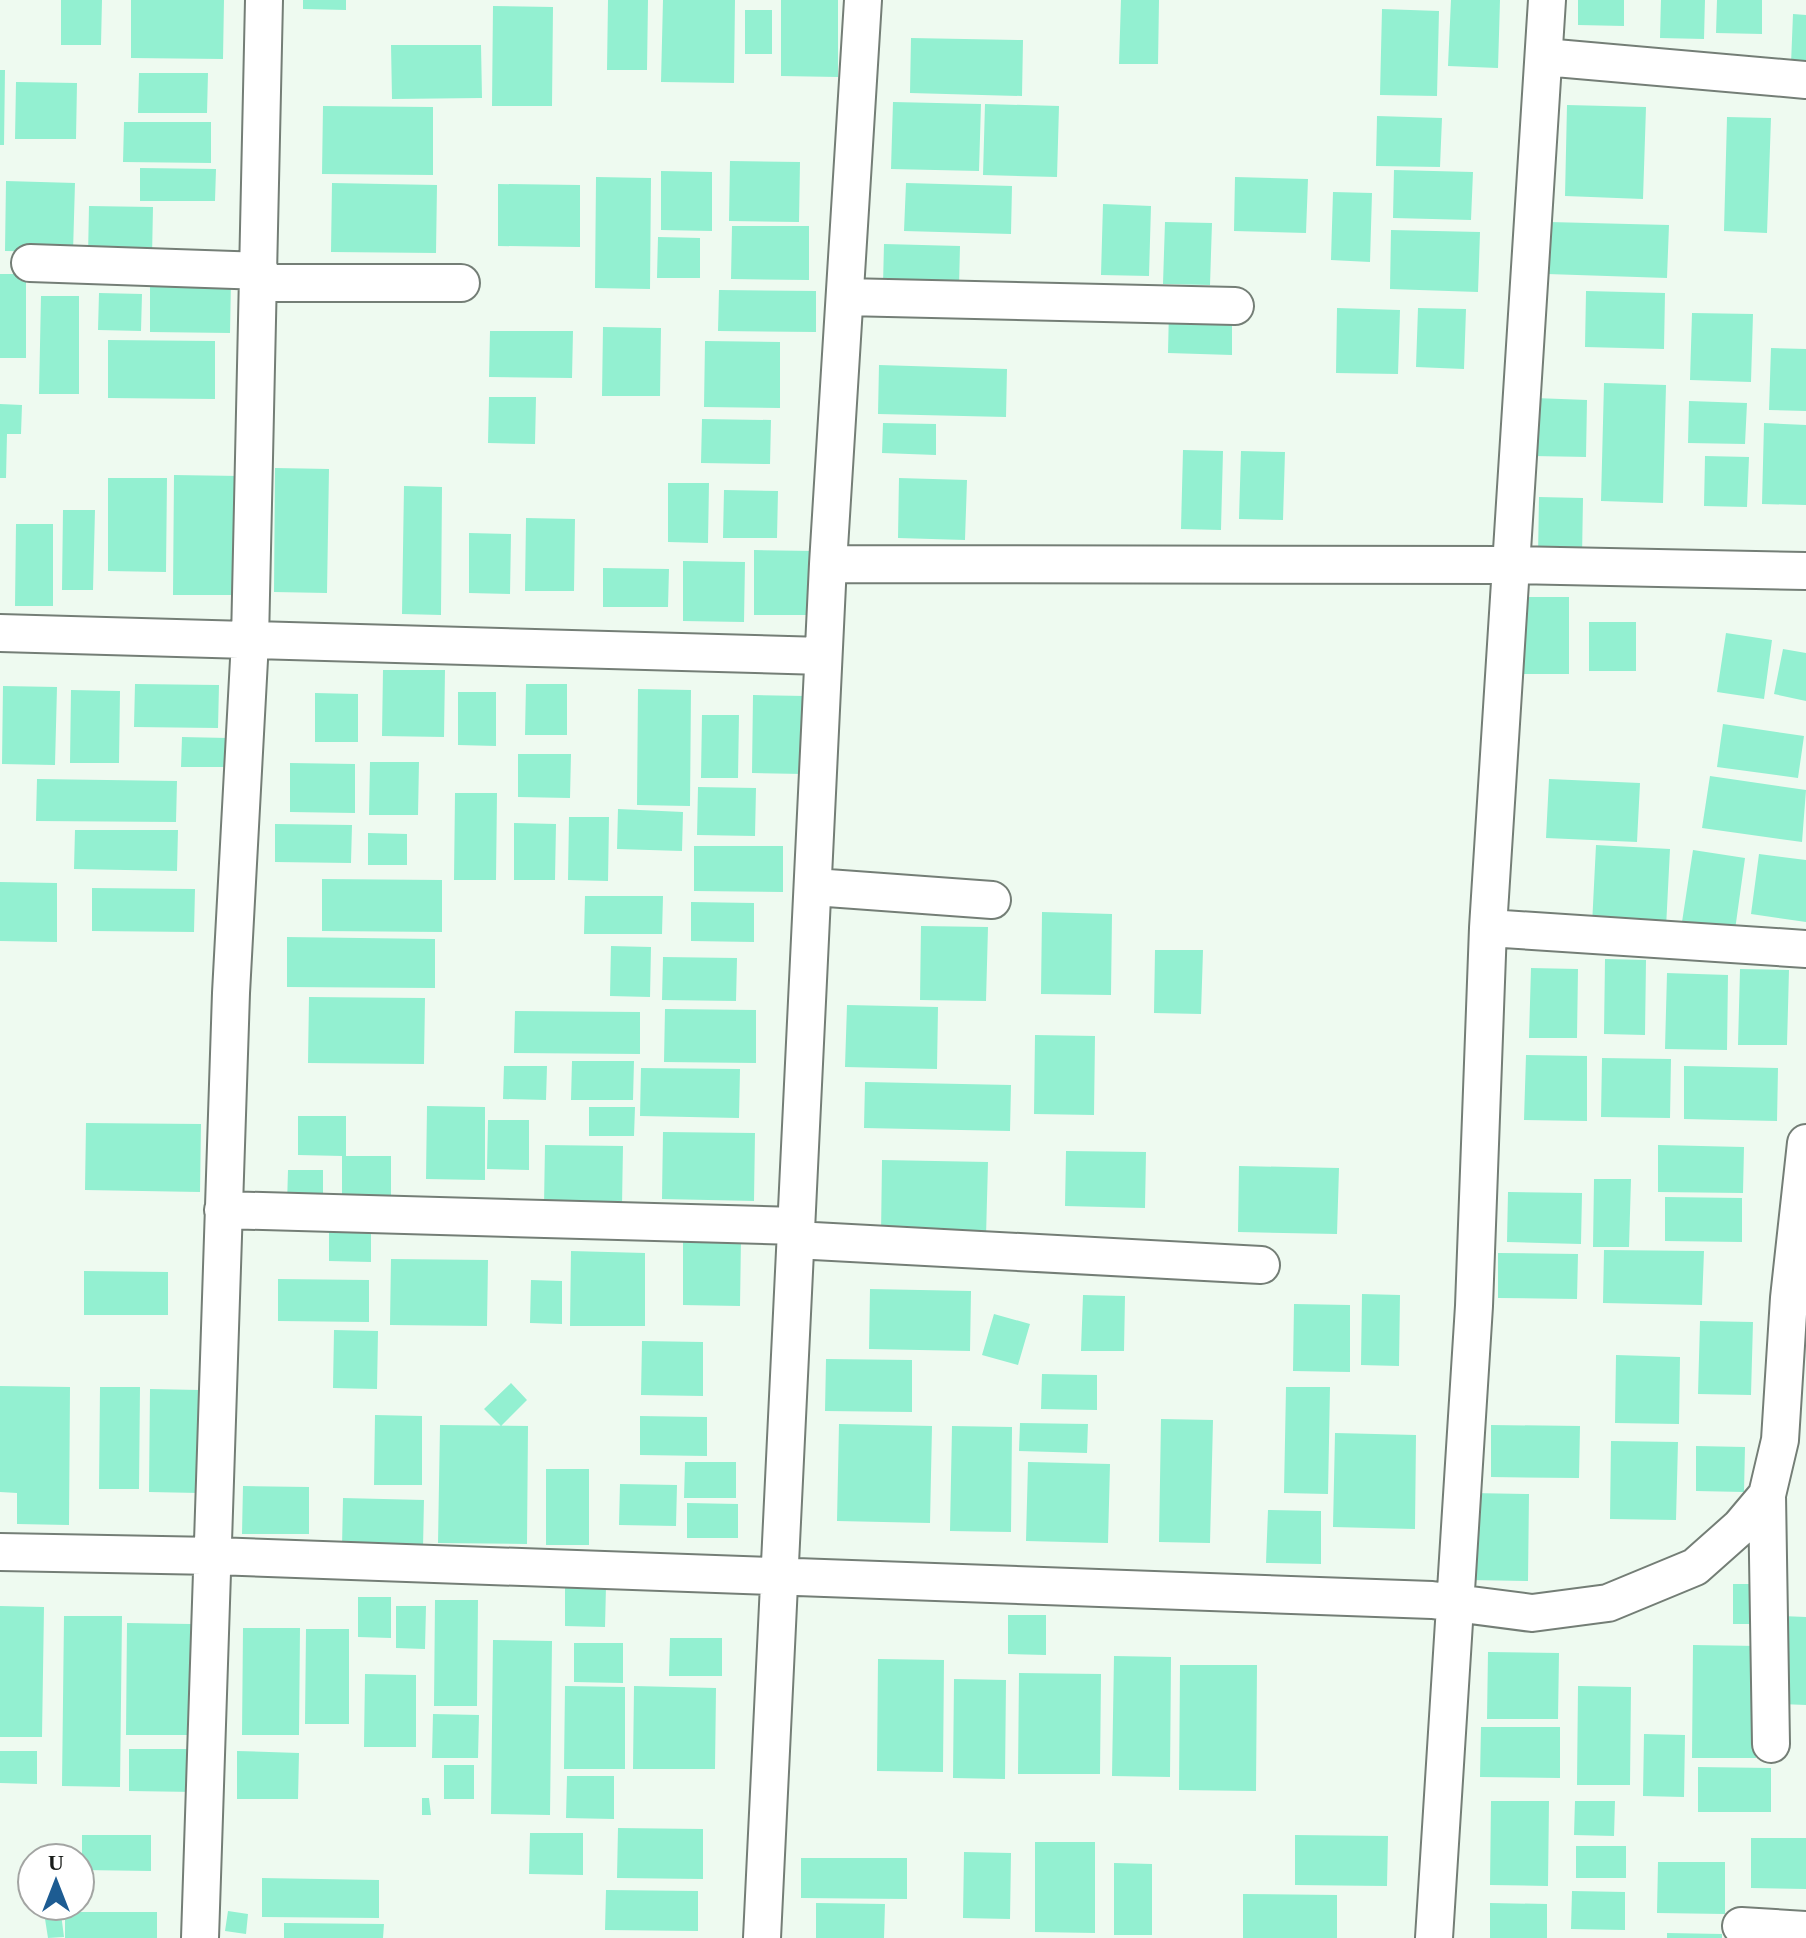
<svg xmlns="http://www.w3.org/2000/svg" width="1806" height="1938" font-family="Georgia,serif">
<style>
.building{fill:#93f0d1}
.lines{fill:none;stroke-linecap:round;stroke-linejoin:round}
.minor-casing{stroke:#747e76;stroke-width:40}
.minor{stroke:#fff;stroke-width:36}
</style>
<rect width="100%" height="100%" fill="#eefaf0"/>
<path class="building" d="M61,0H102L101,45H61Z
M131,0H224L223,59L131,58Z
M303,0H346V10L303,9Z
M608,0H648L647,70H607Z
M663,0H735L734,83L661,82Z
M781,0H838V77L781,76Z
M1121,0H1159L1158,64H1119Z
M1451,0H1500L1498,68L1448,66Z
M1578,0H1624V26L1578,25Z
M1661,0H1705L1704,39L1660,38Z
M1717,0H1762V34L1716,33Z
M493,6L553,7L552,106H492Z
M1382,9L1439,11L1437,96L1380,95Z
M745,10H772V54H745Z
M1793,14L1806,15V64H1791Z
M911,38L1023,40L1022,96L910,93Z
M391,45H481L482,98L392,99Z
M0,70H5L4,145H0Z
M139,73H208L207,113H138Z
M16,82L77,83L76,139H15Z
M893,102L981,104L979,171L891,169Z
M985,104L1059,106L1057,177L983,175Z
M1567,105L1646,107L1643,199L1565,196Z
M323,106L433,107V175L322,174Z
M1377,116L1442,118L1440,167L1376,166Z
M1727,117L1771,118L1767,233L1724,231Z
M124,122H211V163L123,162Z
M730,161L800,162L799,222L729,221Z
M140,168L216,169L215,201H140Z
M1394,170L1473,172L1471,220L1393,218Z
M661,171L712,172V231L661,230Z
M596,177L651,178L650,289L595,288Z
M1235,177L1308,179L1306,233L1234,231Z
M6,181L75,183L73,252L5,251Z
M332,183L437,185L436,253L331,252Z
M906,183L1012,186L1011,234L904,231Z
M498,184L580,185V247L498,246Z
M1333,192L1372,193L1370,262L1331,260Z
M1103,204L1151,206L1149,276L1101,275Z
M89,206L153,207L152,257L88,256Z
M1165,222L1212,223L1210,285L1163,284Z
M1549,222L1669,225L1667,278L1547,274Z
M732,226H809V280L731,279Z
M1391,230L1480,232L1478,292L1390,289Z
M658,237L700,238V278H657Z
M884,244L960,246L959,287L883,285Z
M0,274H26V358H0Z
M150,279L231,280L230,333L150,332Z
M719,290L816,291V332L718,331Z
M1586,291L1665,293L1664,349L1585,347Z
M99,293L142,294L141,331L98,330Z
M41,296H79V394H39Z
M1337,308L1400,310L1398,374L1336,373Z
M1418,308L1466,309L1464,369L1416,367Z
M1169,309L1232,310V355L1168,353Z
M1692,313L1753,314L1751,382L1690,380Z
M603,327L661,328L660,396H602Z
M490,331H573L572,378L489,377Z
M108,340L215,341V399L108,398Z
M705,341L780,342V408L704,407Z
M1771,348L1806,349V411L1769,410Z
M879,365L1007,369L1006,417L878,414Z
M1604,383L1666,385L1663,503L1601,501Z
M489,397H536L535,444L488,443Z
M1535,398L1587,400L1586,457L1533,456Z
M1689,401L1747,403L1745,444L1688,443Z
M0,404L22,405L21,434H7L6,478H0Z
M702,419L771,420L770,464L701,463Z
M883,423L936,424V455L882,453Z
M1764,423L1806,425V505L1762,504Z
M1183,450L1223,451L1221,530L1181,529Z
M1241,451L1285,452L1283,520L1239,519Z
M1705,456L1749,457L1747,507L1704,506Z
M275,468L329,469L327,593L274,592Z
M174,475L240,476L238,595H173Z
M108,478H167L166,572L108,571Z
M899,478L967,480L965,540L898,538Z
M668,483H709L708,543L668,542Z
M404,486L442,487L441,615L402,614Z
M724,490L778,491L777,538H723Z
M1539,497L1583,498L1582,558L1538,557Z
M63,510H95L93,590H62Z
M526,518L575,519L574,591H525Z
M16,524H53V606H15Z
M469,533L511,534L510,594L469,593Z
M754,550L814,551V615H754Z
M683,561L745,562L744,622L683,621Z
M603,568L669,569L668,607H603Z
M1524,597H1569V674H1524Z
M1589,622H1636V671H1589Z
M1726,633L1772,640L1764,699L1717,692Z
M1783,649L1806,653V701L1774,694Z
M383,670H445L444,737L382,736Z
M135,684L219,685L218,728L134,727Z
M526,684H567V735H525Z
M3,686L57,687L55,765L2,764Z
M638,689L691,690L690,806L637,805Z
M71,690L120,691L119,763H70Z
M458,692H496V746L458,745Z
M315,693L358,694V742H315Z
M753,695L805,696L803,774L752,773Z
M702,715H739L738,778H701Z
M1723,724L1804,736L1798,778L1717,767Z
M182,737L228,738V767H181Z
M518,754H571L570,798L518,797Z
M370,762H419L418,815H369Z
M290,763L355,764V813L290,812Z
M1710,776L1806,790L1802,842L1702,828Z
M37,779L177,781L176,822L36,821Z
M1549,779L1640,783L1637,842L1546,838Z
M698,787L756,788L755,836L697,835Z
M455,793H497L496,880H454Z
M618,809L683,812L682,851L617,849Z
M569,817H609L608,881L568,880Z
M514,823L556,824L555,880H514Z
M275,824L352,825L351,863L275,862Z
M75,830H178L177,871L74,869Z
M368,833L407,834V865H368Z
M1596,845L1670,849L1666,928L1592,925Z
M694,846H783V892L694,891Z
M1693,850L1745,858L1735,930L1682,922Z
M1759,854L1806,860V922L1751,914Z
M322,879L442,880V932L322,931Z
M0,882L57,883V942L0,941Z
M92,888L195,889L194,932L92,931Z
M585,896H663L662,934H584Z
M691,902L754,903V942L691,941Z
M1042,912L1112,914L1111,995L1041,994Z
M921,926L988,927L986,1001L920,1000Z
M287,937L435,939V988L287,987Z
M611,946L651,947L650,997L610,996Z
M1155,950H1203L1201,1014L1154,1013Z
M663,957L737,958L736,1001L662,1000Z
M1605,959L1646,960L1645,1035L1604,1034Z
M1531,968L1578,969L1577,1038H1529Z
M1740,969L1789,970L1787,1045H1738Z
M1667,973L1728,975L1727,1050L1665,1049Z
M309,997L425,998L424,1064L308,1063Z
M847,1005L938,1007L937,1069L845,1067Z
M665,1009L756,1010V1063L664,1062Z
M515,1011L640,1012V1054L514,1053Z
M1035,1035L1095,1036L1094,1115L1034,1114Z
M1526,1055L1587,1056V1121L1524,1120Z
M1602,1058L1671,1059L1670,1118L1601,1117Z
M572,1061H634L633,1100H571Z
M504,1066H547L546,1100L503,1099Z
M1684,1066L1778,1068L1777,1121L1684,1119Z
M641,1068L740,1069L739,1118L640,1116Z
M865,1082L1011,1085L1010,1131L864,1128Z
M427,1106L485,1107V1180L426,1179Z
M589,1107H635L634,1136H589Z
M298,1116H346V1156H391V1205L342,1204V1156L298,1155Z
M488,1120H529V1170L487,1169Z
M86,1123L201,1124L200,1192L85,1190Z
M663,1132L755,1133L754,1201L662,1199Z
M545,1145L623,1146L622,1206L544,1205Z
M1658,1145L1744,1147L1743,1193L1658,1192Z
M1066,1151L1146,1152L1145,1208L1065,1206Z
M882,1160L988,1162L986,1237L881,1235Z
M1239,1166L1339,1168L1337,1234L1238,1232Z
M288,1170H323V1205H287Z
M1594,1179H1631L1629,1247H1593Z
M1508,1192L1582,1193L1581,1244L1507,1242Z
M1665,1197L1742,1198V1242L1665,1241Z
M329,1231H371V1262L329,1261Z
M683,1238H741L740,1306L683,1305Z
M1604,1250L1704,1251L1702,1305L1603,1303Z
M571,1251L645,1253V1326H570Z
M1498,1253L1578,1254L1577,1299L1498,1298Z
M391,1259L488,1260L487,1326L390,1325Z
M84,1271L168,1272V1315H84Z
M278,1279L369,1280V1322L278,1321Z
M531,1280L562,1281V1324L530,1323Z
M870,1289L971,1291L970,1351L869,1349Z
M1362,1294L1400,1295L1399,1366L1361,1365Z
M1083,1295L1125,1296L1124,1351H1081Z
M1294,1304L1350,1305V1372L1293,1371Z
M994,1314L1030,1324L1018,1365L982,1355Z
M1700,1321L1753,1322L1751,1395L1698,1394Z
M334,1330L378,1331L377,1389L333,1388Z
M642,1341L703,1342V1396L641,1395Z
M1616,1355L1680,1357L1679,1424L1615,1423Z
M826,1359L912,1360V1412L825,1411Z
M1042,1374L1097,1375V1410L1041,1409Z
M511,1383L527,1400L501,1426L484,1409Z
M0,1386L70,1387L69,1525L17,1524V1493L0,1492Z
M100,1387H140L139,1489H99Z
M1286,1387H1330L1328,1494L1284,1493Z
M150,1389L200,1390L199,1493L149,1492Z
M375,1415L422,1416V1485H374Z
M640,1416L707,1417V1456L640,1455Z
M1161,1419L1213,1420L1210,1543L1159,1542Z
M1020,1423L1088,1424L1087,1453L1019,1451Z
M839,1424L932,1426L930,1523L837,1521Z
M440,1425L528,1426L527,1544L438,1543Z
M1491,1425L1580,1426L1579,1478L1491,1477Z
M952,1426L1012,1427L1011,1532L950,1531Z
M1335,1433L1416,1435L1415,1529L1333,1527Z
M1611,1441L1678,1442L1676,1520L1610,1519Z
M1696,1446L1745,1447L1744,1492L1696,1491Z
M685,1462H736V1498H684Z
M1028,1462L1110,1464L1108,1543L1026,1541Z
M546,1469H589V1545H546Z
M620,1484L677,1485L676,1526L619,1525Z
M243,1486L309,1487V1534H242Z
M1471,1493L1529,1494L1528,1581L1469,1580Z
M343,1498L424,1500L423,1548L342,1547Z
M687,1503L738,1504V1538H687Z
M1268,1510L1321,1511V1564L1266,1563Z
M1733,1584H1757V1624H1733Z
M565,1586H606L605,1627L565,1626Z
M358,1597H391V1638L358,1637Z
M435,1600H478L477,1706H434Z
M0,1606L44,1607L42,1737H0Z
M396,1606H426L425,1649L396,1648Z
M1008,1615H1046V1655L1008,1654Z
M64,1616H122L120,1787L62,1786Z
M1782,1616L1806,1617V1705L1781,1704Z
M127,1623L191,1624L190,1735H126Z
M243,1628H300L299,1735H242Z
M306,1629H349V1724H305Z
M670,1638H722V1676H669Z
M493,1640L552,1641L550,1815L491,1814Z
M574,1643H623V1683L574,1682Z
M1693,1645L1758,1646L1756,1758H1692Z
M1488,1652L1559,1653L1558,1719H1487Z
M1114,1656L1171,1657L1170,1777L1112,1776Z
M878,1659L944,1660L943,1772L877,1771Z
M1180,1665H1257L1256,1791L1179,1790Z
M1019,1673L1101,1674L1100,1774H1018Z
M365,1674L416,1675V1747H364Z
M954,1679L1006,1680L1005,1779L953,1778Z
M565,1686L625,1687V1769H564Z
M634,1686L716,1688L715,1769H633Z
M1578,1686L1631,1687L1630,1785H1577Z
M433,1714L479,1715L478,1758H432Z
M1481,1727H1560V1778L1480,1777Z
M1644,1734L1685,1735L1684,1797L1643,1796Z
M129,1749H195V1792L129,1791Z
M0,1751H37V1784L0,1783Z
M237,1751L299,1753L298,1799H237Z
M444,1765H474V1799H444Z
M1698,1767L1771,1768V1812H1698Z
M567,1776H614V1819L566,1818Z
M422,1798H429L431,1815H422Z
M1491,1801H1549L1548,1886L1490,1885Z
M1575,1801H1615L1614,1836L1574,1835Z
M618,1828L703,1829V1879L617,1878Z
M530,1833H583V1875L529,1874Z
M82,1835H151V1871L82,1870Z
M1295,1835L1388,1836L1387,1886L1295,1885Z
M1751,1838H1806V1889L1751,1888Z
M1035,1842H1095V1933L1035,1932Z
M1576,1846H1626V1878H1576Z
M964,1852L1011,1853L1010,1919L963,1918Z
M801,1858H907V1899L801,1898Z
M1658,1862H1725V1914L1657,1913Z
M1114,1863L1152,1864V1935H1114Z
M262,1878L379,1880V1918L262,1917Z
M606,1890L698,1891V1931L605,1930Z
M1572,1891L1625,1892V1930L1571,1929Z
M1243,1894L1337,1895V1938H1243Z
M816,1903L885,1904L884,1938H816Z
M1490,1903L1547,1904V1938H1490Z
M43,1906H60L64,1937L48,1938Z
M228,1911L248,1914L246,1934L225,1931Z
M65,1912H157V1938H65Z
M284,1923L384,1924L383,1938H284Z
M1667,1933L1722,1934V1938H1667Z"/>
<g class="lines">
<defs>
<path id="minor" d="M1544,57L1806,80
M30,263L260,271
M259,283H461
M845,297L1235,306
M828,564L1514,565L1806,571
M0,633L823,656
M814,887L992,900
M1488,928L1806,949
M223,1210L796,1226
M795,1240L1261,1265
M1767,1495L1771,1744
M0,1552L215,1556L1432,1600L1532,1613L1608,1603L1695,1567L1740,1527L1767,1495L1780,1440L1789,1298L1806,1143
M1741,1926L1806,1930
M200,1938L231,993L250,641L264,0
M762,1938L828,564L863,0
M1434,1938L1474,1306L1488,928L1547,0"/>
</defs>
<use href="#minor" class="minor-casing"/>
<use href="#minor" class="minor"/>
</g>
<g transform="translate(56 1882)"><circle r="38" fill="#ffffff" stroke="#a3a5a3" stroke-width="2"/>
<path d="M0-6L14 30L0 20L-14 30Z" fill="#1d5c92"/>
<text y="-12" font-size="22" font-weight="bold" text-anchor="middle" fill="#191d1a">U</text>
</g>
</svg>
